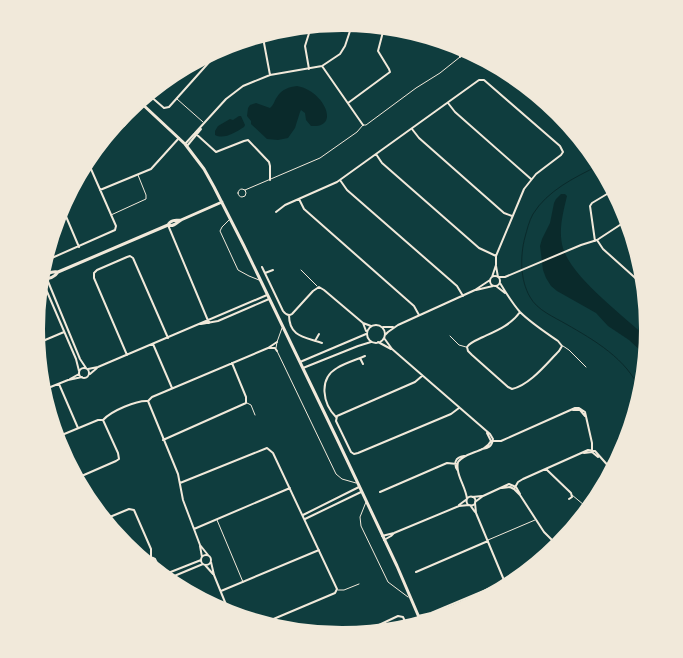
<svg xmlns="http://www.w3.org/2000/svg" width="683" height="658" font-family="'Archivo Narrow',sans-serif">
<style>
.water{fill:#0a2a2b}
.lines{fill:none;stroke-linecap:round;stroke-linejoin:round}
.stream{stroke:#0a2a2b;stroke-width:1}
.service{stroke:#f1e9da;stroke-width:1}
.minor{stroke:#f1e9da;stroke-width:2}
.tertiary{stroke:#f1e9da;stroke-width:3}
.rim{fill:none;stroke:#f1e9da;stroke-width:2}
</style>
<rect width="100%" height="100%" fill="#0f3d3e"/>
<path class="water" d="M297,86C323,90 342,128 311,126L306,120L305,113L301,110L300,112L295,128L288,138L278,140L267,139L251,124V121L247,116L248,108L250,105L256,103L270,108C274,105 274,101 277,97C282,89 289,87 297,86Z
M239,116H241L245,125L244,127C236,132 224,140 215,135V131L218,126L230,119L233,120Z
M561,194H565L567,196C563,213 558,231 563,248C572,278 623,315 646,337L644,354L629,340L608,326L596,313L557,291L551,286L546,278L543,270L540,246L542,239L550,223L554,203L556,199Z"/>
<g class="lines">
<path class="stream" d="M598,166C575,177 547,191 533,214C529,221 527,230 525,237C520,256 520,280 530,297C537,310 554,317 566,324C594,340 627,359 640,390"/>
<path class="service" d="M177,99L203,122
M238 193a4 4 0 1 1 8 0a4 4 0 1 1-8 0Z
M245,190L320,158L357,132L363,125H366L416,88L440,73L460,57
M111,215L146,199V195L138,175
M230,219L222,227L220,231L238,270L249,276L259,280
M301,270L317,286
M450,336L459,345L466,347
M563,346L569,350L586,367
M276,348L277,342L282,328
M277,351L336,474L342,479L356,483
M247,403L251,405L255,415
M572,495L584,505
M366,502L360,517L361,526L388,582L408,597
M217,520L243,582
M488,540L535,520
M338,590H344L359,584"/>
<path class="minor" d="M265,35L264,43L270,75
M229,46L264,40
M454,46L460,54V57
M322,66L363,125
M309,69L305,46L311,27
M149,95L164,108L169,107L220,50
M348,103L390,72L389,69L378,51L384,28
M448,103L455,112L531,179
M118,123L121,126
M412,129L419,138L504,213L512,216
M195,133L216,152L244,141L248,140L269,162L270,166V180
M185,144L226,99L243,86L270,75L322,66L340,54L345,46L352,25
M187,146L201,129
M376,154L382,163L479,248L496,256
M340,180L347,190L457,286L463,296
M100,190L151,169L179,138
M299,199L304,209L414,306L419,315
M62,207L79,247
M276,212L285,205L337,182L479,80H484L560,146L563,152L561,155L536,174L524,189L496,256V265L492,277
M168,225L209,323
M597,240L603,249L642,284
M595,241L590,206L592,203L612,191
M45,261L115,230L116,226L91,169V165L121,126H124L128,121V119L124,116
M496,266L498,277
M262,267L283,311C286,315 289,316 292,314L313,291L319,287L324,290L363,323L371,326
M265,273L273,270
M490 281a5 5 0 1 1 10 0a5 5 0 1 1-10 0Z
M499,277H505L581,245L597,240L626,221
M47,279L80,359L86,368
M42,280L76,359L79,371
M500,283C506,293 512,303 520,312C531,323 545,332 558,341L562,346L559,351C547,363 530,385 512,389L508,387L472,355L468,351L467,347C470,342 477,340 483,337C496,331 511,325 520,312
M496,286L505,293
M476,290L493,286
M289,315C289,337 305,337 322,343
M363,323L366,331
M201,324L218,321L269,299
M367 334a9 9 0 1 1 18 0a9 9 0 1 1-18 0Z
M383,327H393
M385,335L388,332L398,325L475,290L490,280
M384,338L392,349L490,434L493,439C492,447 488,448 482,449
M315,341L319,334
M378,342L391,349
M38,343L64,332
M153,344L172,388
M269,348H275L277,351
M127,355L94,278V273L97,270L127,257L130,256L133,258L168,338
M360,358L363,364
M300,362L366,334
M79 373a5 5 0 1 1 10 0a5 5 0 1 1-10 0Z
M303,368L358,346L371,342
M88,369L98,367L267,295
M90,374L97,368
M422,376L415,382L337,416L336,421L351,452L354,454L358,453L451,414L459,408
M70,379L79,374
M59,384L78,428
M43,390L68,380L82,377
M148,401L178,474L183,500L200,545L208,555
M148,401L152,397L268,348L277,342
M573,410H580L585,416
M336,417C323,404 318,379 337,368C345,363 356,360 365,356
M103,420C111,411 137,400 148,401
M487,433L491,441
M57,437L98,420H103
M163,440L246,403V397L232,363
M491,441H501L575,408H579L585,412L592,443V452
M584,453L592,452L598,457
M546,469L571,493L572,497L569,499
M458,471C453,464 455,457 464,456
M77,478L116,461L119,459L118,453L103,420
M180,483L267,448L273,453L337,589L335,593L264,623
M502,488L510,487L514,489L520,495L544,532L557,545
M514,489L518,482L523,479L588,450L595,451L611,469
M380,492L447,463L457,464
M466.5 501a4.5 4.5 0 1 1 9 0a4.5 4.5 0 1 1-9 0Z
M472,497L482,496
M467,499C466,487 455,474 458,462C466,451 485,453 491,441
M475,502L483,496L509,484L516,487L520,494
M475,503L476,513L506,585
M459,505L467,499
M470,505L475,512
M303,515L359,487
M105,519L129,509L134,510L151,549V557
M305,519L361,492
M194,529L290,488
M382,536L394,533L459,506L469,505
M384,540L391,536L394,533
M200,546L202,557
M201 560a5 5 0 1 1 10 0a5 5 0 1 1-10 0Z
M144,560L151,557L155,559L162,574
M211,562L214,575L229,612
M205,565L213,574
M416,572L488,541
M163,575L201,560
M167,579L203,564
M221,591L319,550
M464,600L467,606
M418,616L431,613L505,582
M421,620L430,614
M364,632L398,616L403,617L407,626"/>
<path class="tertiary" d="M140,102L185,144L204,169L214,187L244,246L337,439L397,566L421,622
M168,225C170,220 176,220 181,220
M42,279C46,274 52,271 58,272L168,225C173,227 177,223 181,220L222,202
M42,279C48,279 55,277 58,272"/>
</g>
<path d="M0 0H683V658H0ZM44 329a298 298 0 1 1 596 0a298 298 0 1 1-596 0Z" fill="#f1e9da" fill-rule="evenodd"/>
<path class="rim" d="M44 329a298 298 0 1 1 596 0a298 298 0 1 1-596 0Z"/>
</svg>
